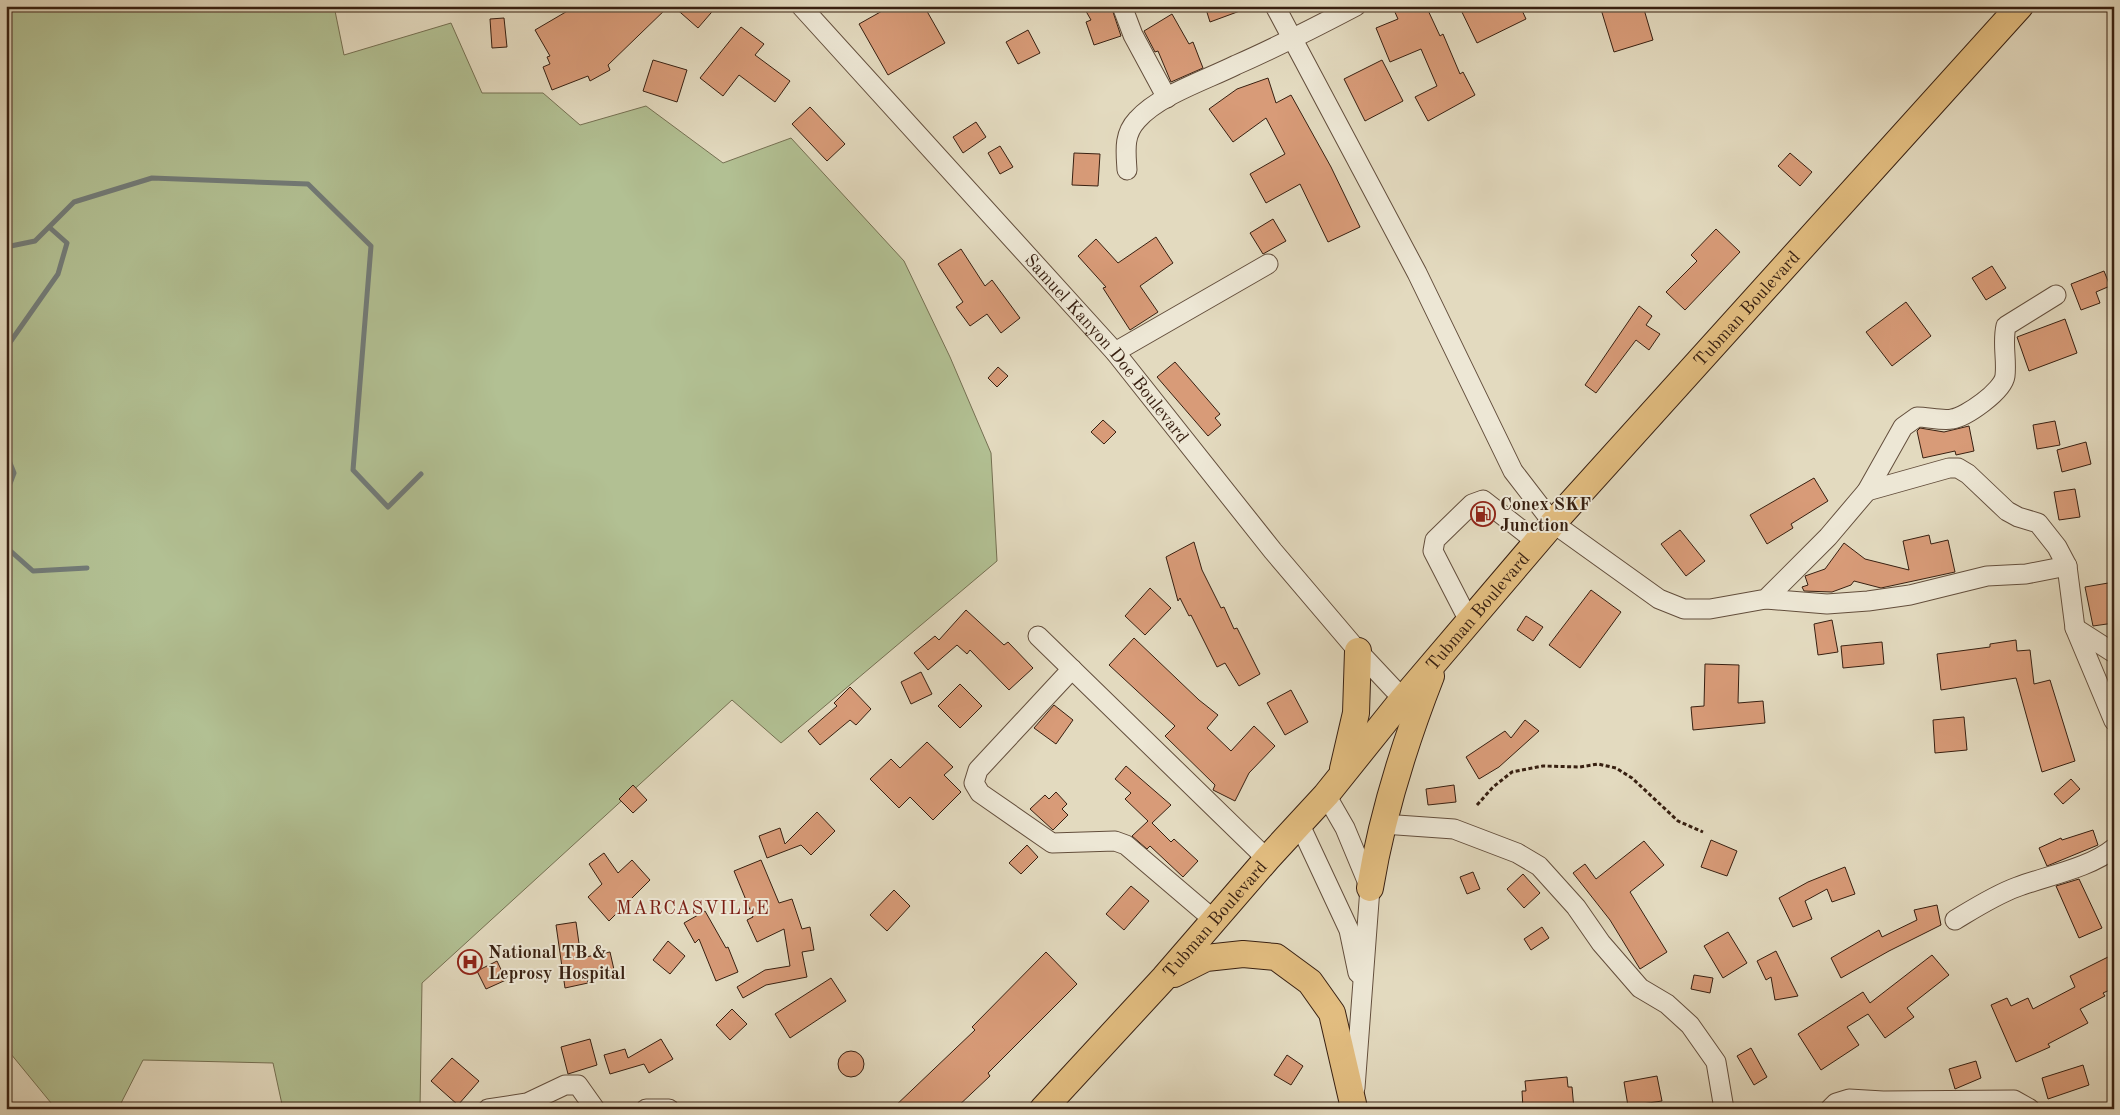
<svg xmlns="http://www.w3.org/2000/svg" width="2120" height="1115" font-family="'Old Standard TT',serif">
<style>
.green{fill:#b2c093;stroke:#757052}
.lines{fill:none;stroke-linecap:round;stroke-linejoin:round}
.stream{stroke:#727b78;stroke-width:5}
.building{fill:#d89b78;stroke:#382011}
.minor-casing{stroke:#634e3c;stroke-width:21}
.highway-casing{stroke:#382011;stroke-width:28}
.path{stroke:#382011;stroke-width:3;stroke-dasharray:4 2.5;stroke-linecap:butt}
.minor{stroke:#ede7d5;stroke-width:19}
.highway{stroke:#e2bd80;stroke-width:26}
.labels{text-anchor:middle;stroke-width:4;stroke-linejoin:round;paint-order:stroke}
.street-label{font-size:18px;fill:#382011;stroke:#ede7d5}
.poi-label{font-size:18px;font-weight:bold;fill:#382011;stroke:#ede7d5;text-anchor:start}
.neighbourhood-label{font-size:19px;letter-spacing:1px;fill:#7a1f14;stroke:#ede7d5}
</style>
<rect width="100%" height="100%" fill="#e3dabf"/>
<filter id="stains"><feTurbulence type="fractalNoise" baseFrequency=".004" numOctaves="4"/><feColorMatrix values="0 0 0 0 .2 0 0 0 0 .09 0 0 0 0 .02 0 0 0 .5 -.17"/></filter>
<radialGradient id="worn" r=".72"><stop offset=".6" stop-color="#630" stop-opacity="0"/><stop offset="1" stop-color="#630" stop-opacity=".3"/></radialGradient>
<path class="green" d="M6,6H334L344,55L451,23L482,93H543L580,125L646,106L723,163L791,138L904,261L950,357L991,453L997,561L781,743L732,700L422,983L420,1109H283L273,1063L143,1060L118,1109H56L6,1048Z"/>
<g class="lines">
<path class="stream" d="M6,247L35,241L74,202L152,178L308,184L371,246L353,470L388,507L421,474
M6,348L58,274L67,243L49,227
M6,453L14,473L6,494
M6,547L33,571L87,568"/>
</g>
<path class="building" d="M576,6H669L608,65L610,70L590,81L588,76L552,90L543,67L550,64L547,57L550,56L535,30Z
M673,6H717L698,28Z
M891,6H924L945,43L888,75L859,24Z
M1083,6H1111L1121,36L1094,45L1086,22L1091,20Z
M1205,6H1248V8L1210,22Z
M1402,6H1426L1440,36L1443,34L1460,74L1463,72L1475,95L1428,121L1415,97L1437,86L1421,49L1390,62L1376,28L1398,19L1394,10Z
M1459,6H1520L1526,19L1477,43Z
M1600,6H1643L1653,40L1614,52Z
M1172,14L1189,44L1193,42L1203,68L1171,82L1158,51L1155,52L1144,31Z
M504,18L507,47L492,48L490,19Z
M741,27L764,44L755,55L790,81L775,102L739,75L723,96L700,78Z
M1028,30L1040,53L1018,64L1006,42Z
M653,60L687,70L677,102L643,91Z
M1382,60L1403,101L1365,121L1344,79Z
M1268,78L1276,103L1291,95L1331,167L1360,227L1328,242L1300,184L1266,203L1250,174L1285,154L1266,118L1233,142L1209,109L1237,89Z
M810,107L845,144L827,161L792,124Z
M976,122L986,137L963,153L953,137Z
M1000,146L1013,167L1000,174L988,153Z
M1074,153L1100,154L1098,186L1072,185Z
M1790,153L1812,172L1800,186L1778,166Z
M1273,219L1286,241L1263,254L1250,233Z
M1716,229L1740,252L1685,310L1666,292L1697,261L1691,255Z
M1156,237L1173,263L1140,286L1158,312L1130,330L1103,288L1106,287L1078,256L1096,239L1118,263Z
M961,249L985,286L992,280L1020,318L1001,333L987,314L970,326L956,307L963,302L938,264Z
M1992,266L2006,288L1986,300L1972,278Z
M2104,271L2110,286L2096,292L2100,303L2081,310L2071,284Z
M1906,302L1931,336L1892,366L1866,332Z
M1639,306L1652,316L1646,325L1660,334L1649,350L1636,340L1596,393L1585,385Z
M2065,319L2077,353L2029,371L2017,337Z
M1175,362L1220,414L1215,418L1221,425L1208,436L1157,377Z
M998,367L1008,376L997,387L988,378Z
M1103,420L1116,432L1104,444L1091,432Z
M2055,421L2060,445L2037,449L2033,425Z
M1969,426L1974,451L1956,455L1955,451L1923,458L1917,431L1920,428L1944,432Z
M2086,442L2091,464L2062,472L2057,450Z
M1814,478L1828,501L1791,524L1793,528L1767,544L1750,515Z
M2075,489L2080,517L2059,520L2054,492Z
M1680,530L1705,561L1686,576L1661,544Z
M1929,535L1931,544L1948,540L1955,572L1881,588L1854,581L1851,585L1832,592L1804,591L1802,587L1808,585L1805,576L1825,569L1844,543L1865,559L1909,570L1903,541Z
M1194,542L1202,570L1221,608L1224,607L1234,629L1237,628L1260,674L1239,686L1225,663L1217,667L1191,615L1189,616L1180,598L1178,601L1166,557Z
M2114,582V623L2093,626L2085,587Z
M1150,588L1171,608L1145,635L1125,616Z
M1591,590L1621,612L1580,668L1549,645Z
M966,610L1004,645L1008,642L1033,668L1009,690L970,650L967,654L957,645L928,670L914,653L935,636L939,640Z
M1526,616L1543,627L1533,641L1517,630Z
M1832,620L1838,652L1818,655L1814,624Z
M1134,638L1199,700L1218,715L1207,728L1231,751L1254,726L1275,746L1249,773L1235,801L1213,790L1215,785L1165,736L1175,726L1109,665Z
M2016,640L2017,651L2030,650L2034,684L2050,680L2075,761L2042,772L2016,678L1941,690L1937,654L1990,647V644Z
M1882,642L1884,664L1843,668L1841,646Z
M1705,664L1739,665L1738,703L1763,701L1765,723L1693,730L1691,707L1704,706Z
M921,672L932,694L911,704L901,682Z
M960,684L982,706L960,728L938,706Z
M850,687L871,709L856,725L850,720L820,745L808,731L837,706L834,703Z
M1291,690L1308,722L1285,735L1267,703Z
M1054,705L1073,720L1056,744L1034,728Z
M1964,717L1967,750L1935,753L1933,720Z
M1525,720L1539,731L1499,767L1479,779L1466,757L1505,731L1511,738Z
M927,742L953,767L944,775L961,792L933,820L910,797L899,808L870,779L891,759L900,768Z
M1126,766L1171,805L1152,823L1171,842L1174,839L1198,861L1183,877L1150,846L1147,849L1132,836L1148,821L1125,799L1131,793L1115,779Z
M2071,779L2080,789L2063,804L2054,794Z
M633,785L647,800L633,813L619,799Z
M1454,785L1456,802L1428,805L1426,789Z
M1056,792L1067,804L1062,809L1068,815L1053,830L1030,809L1045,795L1049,799Z
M817,812L835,831L811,855L801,845L767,858L759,836L780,828L785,844Z
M2093,830L2098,845L2047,866L2039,848L2061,838L2062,840Z
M1711,840L1737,851L1727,876L1701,867Z
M1644,841L1664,865L1630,892L1667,952L1640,969L1610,920L1573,873L1585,864L1596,879Z
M1027,845L1038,857L1021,874L1009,863Z
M604,853L618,873L632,860L650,880L609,921L588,897L602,884L589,864Z
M761,860L779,903L792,899L802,929L810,927L814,950L802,952L807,977L766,985L743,998L737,987L765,970L790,966L784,929L757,942L747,920L753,917L734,871Z
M1845,867L1855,894L1832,902L1827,889L1805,901L1812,919L1793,927L1779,898L1808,882Z
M1473,872L1480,889L1467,894L1460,877Z
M1523,874L1540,893L1524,908L1507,889Z
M2079,879L2102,928L2079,938L2056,886Z
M1131,886L1149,901L1124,930L1106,914Z
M894,890L910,906L887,931L870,915Z
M1937,905L1941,925L1889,951L1841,978L1831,958L1879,930L1882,937L1917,920L1914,910Z
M705,911L726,948L728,947L738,972L716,981L699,939L695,943L684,923Z
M576,922L581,958L610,952L615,974L587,980L588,983L565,988L556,925Z
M1542,927L1549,938L1531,950L1524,939Z
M1728,932L1747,963L1723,978L1704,946Z
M668,941L685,956L670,974L653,960Z
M474,951L481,966L465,973L458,958Z
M1776,951L1791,982L1798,996L1775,1000L1771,977L1766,980L1757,961Z
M1046,952L1077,984L988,1073L990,1076L955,1109H892L975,1030L972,1027Z
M2114,954V988L2103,993L2105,996L2080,1009L2088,1023L2048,1044L2050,1047L2016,1062L1991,1005L2007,998L2011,1006L2028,998L2033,1009L2075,987L2070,976Z
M1932,955L1949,975L1907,1008L1914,1017L1885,1038L1868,1014L1847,1027L1859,1045L1821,1070L1798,1034L1863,992L1870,1003Z
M497,961L506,980L486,989L477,971Z
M1694,975L1713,978L1710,993L1691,989Z
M831,978L846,1001L790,1038L775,1014Z
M732,1009L747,1024L730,1040L716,1025Z
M590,1039L597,1065L568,1074L561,1047Z
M661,1039L673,1059L649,1073L644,1064L610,1074L604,1055L625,1049L628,1058Z
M1751,1048L1767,1077L1754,1085L1737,1056Z
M838 1064a13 13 0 1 1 26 0a13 13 0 1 1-26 0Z
M1287,1055L1303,1066L1291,1085L1274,1075Z
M452,1058L479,1081L458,1105L431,1081Z
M1976,1061L1981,1078L1955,1089L1949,1069Z
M2083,1065L2089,1085L2048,1099L2042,1078Z
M1657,1076L1662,1101L1628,1106L1624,1082Z
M1567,1077L1568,1087H1572L1574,1109H1523L1522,1091H1526L1525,1081Z"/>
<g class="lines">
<defs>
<g id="minor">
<path id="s1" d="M801,6L1115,352L1273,551L1358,651L1403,699"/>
<path d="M1122,6L1133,35L1167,98"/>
<path d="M1275,6L1417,273L1513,471L1553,523L1659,599L1684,609H1710L1766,599L1828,537L1867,491L1903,427L1917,417C1928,417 1942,421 1952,419C1966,417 2003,391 2005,376C2007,359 2002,343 2006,326L2056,295"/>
<path d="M1127,170C1126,152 1123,135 1137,120C1159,95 1206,80 1236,65C1277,47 1316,27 1356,6"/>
<path d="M1115,352L1268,264"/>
<path d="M1867,491L1949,468H1958L1968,474L2007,511L2018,517L2038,523L2057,547L2067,566L2075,628L2114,721"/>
<path d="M1766,599L1827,604L1868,601L1910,595L1987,576L2026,574L2067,566"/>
<path d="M1469,621L1433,551L1435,540L1472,504L1483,500L1537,542"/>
<path d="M2075,628L2114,653"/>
<path d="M1038,636L1267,859"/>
<path d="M1072,669L978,770L974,783L980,793L1052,843L1115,841L1126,845L1214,920"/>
<path d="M1326,795L1345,828L1370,888L1355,1088"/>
<path d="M1299,823L1349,930L1358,973"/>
<path d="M1383,824L1454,829L1517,853L1539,866L1576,907L1601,943L1640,988L1667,1004L1690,1025L1716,1062L1724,1109"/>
<path d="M1955,920C1975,908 1995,895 2017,887C2046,876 2090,868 2114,848"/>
<path d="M488,1109L527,1103L565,1085H578L595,1109"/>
<path d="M646,1109H669"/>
<path d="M1830,1109L1836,1103L1849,1099L1883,1101L2014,1100L2030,1109"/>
</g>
<g id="highway">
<path d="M1343,769L1356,713L1358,651"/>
<path d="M1370,888C1382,815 1404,745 1431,676"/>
<path d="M1174,974L1206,958L1243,954L1276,957L1310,982L1332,1013L1354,1108"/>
<path id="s2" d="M1043,1109L1164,978L1267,859L1326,795L1403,699L1553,523L2020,6"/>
</g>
</defs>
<use href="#minor" class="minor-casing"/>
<use href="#highway" class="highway-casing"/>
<path class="path" d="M1477,805L1493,787L1512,772L1543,766L1580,767L1598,764L1616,768L1632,778L1678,821L1703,832"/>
<use href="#minor" class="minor"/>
<use href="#highway" class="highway"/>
</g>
<defs>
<symbol id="fuel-ring" viewBox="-11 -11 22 22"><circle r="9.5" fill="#ede7d5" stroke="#8f2418" stroke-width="1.5"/><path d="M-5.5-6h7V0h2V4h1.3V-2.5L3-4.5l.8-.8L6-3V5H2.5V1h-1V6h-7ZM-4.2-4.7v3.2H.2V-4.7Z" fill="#8f2418"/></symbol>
<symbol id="hospital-ring" viewBox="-11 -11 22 22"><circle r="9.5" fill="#ede7d5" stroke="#8f2418" stroke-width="1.5"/><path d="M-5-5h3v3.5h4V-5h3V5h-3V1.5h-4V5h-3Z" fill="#8f2418"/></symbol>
</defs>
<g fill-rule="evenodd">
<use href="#fuel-ring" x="1469" y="500" width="28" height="28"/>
<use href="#hospital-ring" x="456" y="948" width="28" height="28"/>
</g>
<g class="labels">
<g class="street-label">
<text dy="6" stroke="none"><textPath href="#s2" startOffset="1066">Tubman Boulevard</textPath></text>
<text dy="6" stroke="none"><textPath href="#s1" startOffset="459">Samuel Kanyon Doe Boulevard</textPath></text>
<text dy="6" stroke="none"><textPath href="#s2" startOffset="661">Tubman Boulevard</textPath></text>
<text dy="6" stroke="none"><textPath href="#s2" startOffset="256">Tubman Boulevard</textPath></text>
</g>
<g class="poi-label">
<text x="1500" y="510">Conex SKF<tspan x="1500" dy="21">Junction</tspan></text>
<text x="488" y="958">National TB &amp;<tspan x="488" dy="21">Leprosy Hospital</tspan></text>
</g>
<g class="neighbourhood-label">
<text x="693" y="914">MARCASVILLE</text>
</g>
</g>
<rect width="2120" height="1115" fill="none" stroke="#e3dabf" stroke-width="25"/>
<rect x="8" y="8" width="2105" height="1100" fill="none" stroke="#382011" stroke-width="2.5"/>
<rect x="12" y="12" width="2095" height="1090" fill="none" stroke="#382011"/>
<rect width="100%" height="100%" filter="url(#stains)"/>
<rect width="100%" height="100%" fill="url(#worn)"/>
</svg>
